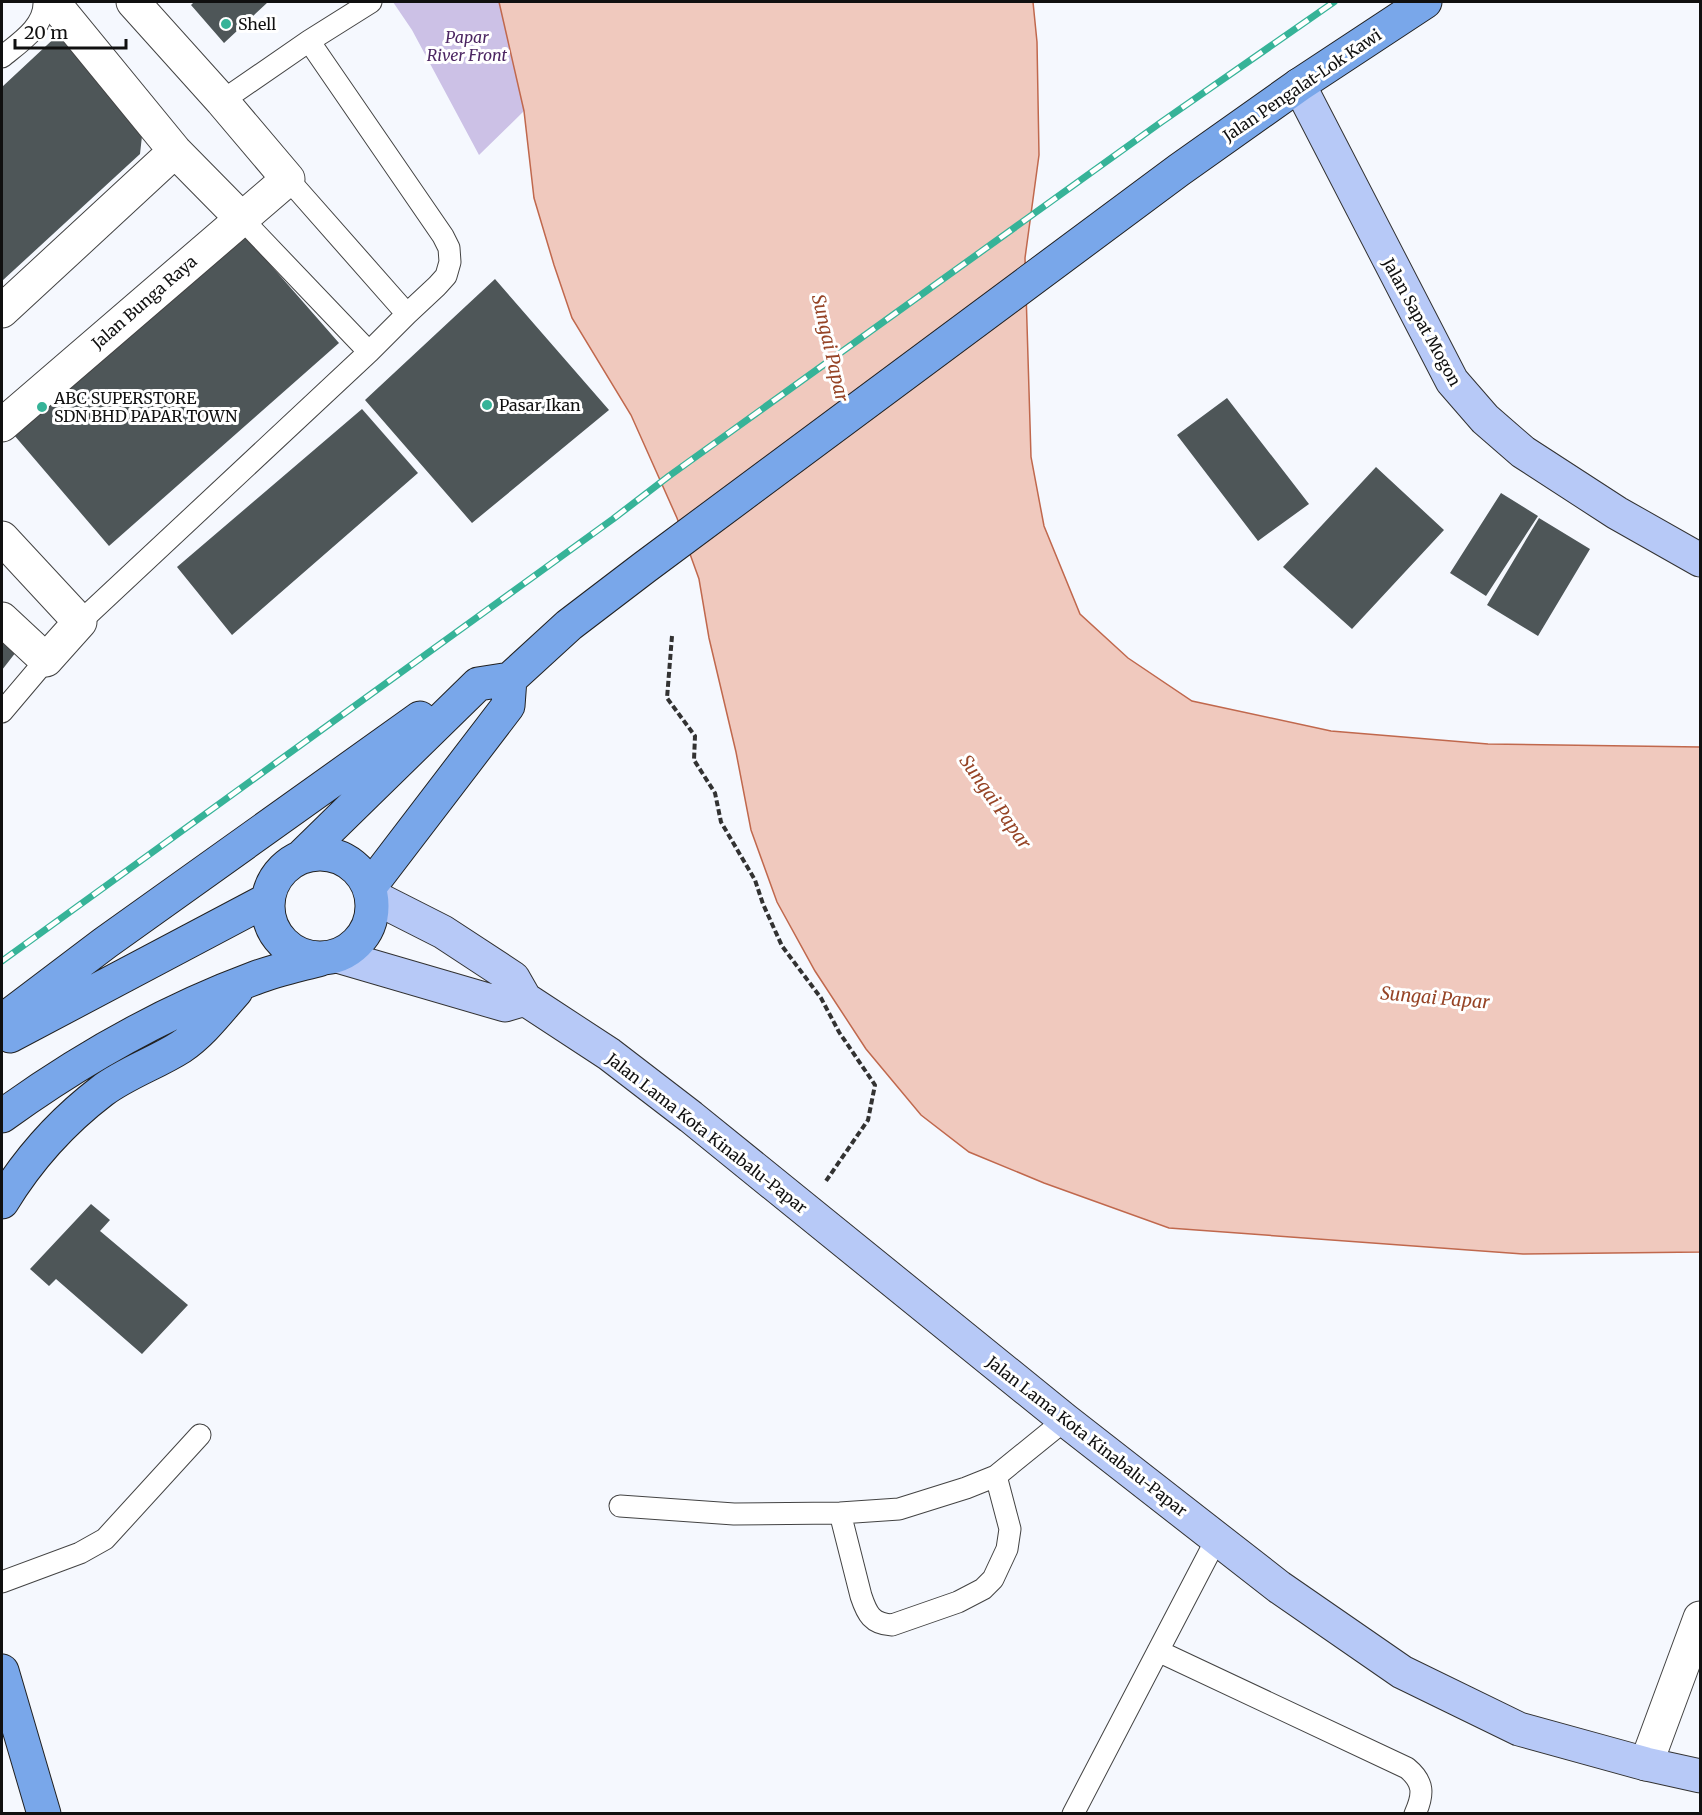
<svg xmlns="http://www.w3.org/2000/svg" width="1702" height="1815" font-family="Merriweather,serif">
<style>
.green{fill:#ccc1e6}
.water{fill:#f0c9be;stroke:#c0684d;stroke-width:1.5}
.building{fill:#4e5658}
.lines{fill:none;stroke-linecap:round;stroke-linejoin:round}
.lane-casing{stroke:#434343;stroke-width:23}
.street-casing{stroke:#434343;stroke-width:35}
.secondary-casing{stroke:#323232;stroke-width:35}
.primary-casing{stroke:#212121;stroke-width:35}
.path{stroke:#323232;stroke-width:4;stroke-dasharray:6 3;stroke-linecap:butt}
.lane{stroke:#fff;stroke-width:21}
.street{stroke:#fff;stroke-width:33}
.secondary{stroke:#b7c9f7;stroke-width:33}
.primary{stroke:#79a7ea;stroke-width:33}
.rail-casing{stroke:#36b398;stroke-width:7}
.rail{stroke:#fff;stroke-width:4.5;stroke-dasharray:14;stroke-linecap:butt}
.poi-dot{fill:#36b398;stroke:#fff;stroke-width:2}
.labels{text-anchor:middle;stroke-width:6;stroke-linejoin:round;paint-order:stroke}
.poi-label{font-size:16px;fill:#101010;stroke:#fff;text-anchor:start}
.park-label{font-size:16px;font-style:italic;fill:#4c2662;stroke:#fff}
.street-label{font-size:16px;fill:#101010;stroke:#fff}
.water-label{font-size:18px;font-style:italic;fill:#964426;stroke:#fff}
</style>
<rect width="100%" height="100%" fill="#f5f8fe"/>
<path class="green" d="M393,2H499L524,111L479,155L412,30Z"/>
<path class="water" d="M499,2H1033L1037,42L1039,155L1025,258L1031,457L1044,526L1080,614L1128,658L1192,701L1331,731L1488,744L1700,747V1252L1523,1254L1169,1228L1044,1183L969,1152L921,1115L866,1049L815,971L777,902L751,830L736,752L709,638L699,579L677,518L631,415L572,318L554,265L534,198L524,111Z"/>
<path class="building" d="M194,2H268L224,43L191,5Z
M61,32L143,127L140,154L2,281V87Z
M240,230L339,343L109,546L14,435Z
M495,279L609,410L472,523L365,400Z
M1227,398L1309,504L1258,541L1177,435Z
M362,409L418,473L232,635L177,567Z
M1376,467L1444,530L1352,629L1283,567Z
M1501,493L1538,516L1486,596L1450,573Z
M1539,518L1590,549L1538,636L1487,605Z
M2,640L16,652L2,670Z
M91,1204L110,1220L100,1231L188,1305L142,1354L56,1279L49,1286L30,1269Z"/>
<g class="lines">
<defs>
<path id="lane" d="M2,57C19,43 45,27 44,2
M222,101L309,41L371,2
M288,179L407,314
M242,219L369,352
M80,622L369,352L407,314L437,286L446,276L450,262L449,248L443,236L309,41
M2,712L46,660
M620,1506L734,1514L840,1513L899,1509L966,1488L996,1476L1065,1420
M840,1513L861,1596C867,1614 872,1624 892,1625L958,1602L983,1589L993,1579L1007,1549L1010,1529L996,1476
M2,1582L80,1553L105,1539L200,1435
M1158,1651L1407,1768C1424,1782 1424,1794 1415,1814
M1073,1814L1217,1538"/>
<path id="street" d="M53,2L175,151L242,219
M2,311L175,151
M2,425L288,179L222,101L133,2
M2,538L80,622L46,660L2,619
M1646,1764L1700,1618"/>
<path id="secondary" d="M1299,85L1452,381L1485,419L1523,452L1617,513L1700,560
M372,896L443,932L513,978L525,999L609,1054L691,1117L1065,1420L1279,1587L1402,1672L1519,1729L1646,1764L1700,1776
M337,956L505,1005L525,999"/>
<path id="primary" d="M268 906a52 52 0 1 1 104 0a52 52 0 1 1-104 0Z
M300,858L478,684L510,679L569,625L645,567L1179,170L1299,85L1425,2
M369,888L508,706L510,679
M2,1021L105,943L420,718
M10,1036L267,900
M2,1116C78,1061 166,1011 255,978C276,970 299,965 321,959
M2,1202C29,1158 60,1123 102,1091C126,1073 156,1063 181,1047C202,1033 219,1010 236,991
M2,1671L44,1814"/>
</defs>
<use href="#lane" class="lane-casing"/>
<use href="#street" class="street-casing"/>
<use href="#secondary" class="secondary-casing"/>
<use href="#primary" class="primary-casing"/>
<path class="path" d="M672,636L667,698L695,736L694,760L715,793L721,822L755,880L763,904L782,946L821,998L839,1032L875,1085L868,1120L826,1181"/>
<use href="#lane" class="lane"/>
<use href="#street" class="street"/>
<use href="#secondary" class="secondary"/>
<use href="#primary" class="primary"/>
<defs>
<path id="rail" d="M2,961L613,519L669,476L1160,123L1334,2"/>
</defs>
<use href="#rail" class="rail-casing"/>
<use href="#rail" class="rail"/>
</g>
<g class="poi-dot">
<circle cx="226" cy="24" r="6"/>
<circle cx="487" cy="405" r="6"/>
<circle cx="42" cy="407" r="6"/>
</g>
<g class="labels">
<g class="poi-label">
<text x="238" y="30">Shell</text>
<text x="54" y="404">ABC SUPERSTORE<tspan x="54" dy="18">SDN BHD PAPAR TOWN</tspan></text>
<text x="499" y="411">Pasar Ikan</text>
</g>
<g class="park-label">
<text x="467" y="43">Papar<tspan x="467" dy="18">River Front</tspan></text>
</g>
<g class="street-label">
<text transform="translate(1302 85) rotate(-34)" y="6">Jalan Pengalat-Lok Kawi</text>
<text transform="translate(144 302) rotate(-41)" y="6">Jalan Bunga Raya</text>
<text transform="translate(1422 322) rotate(61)" y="6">Jalan Sapat Mogon</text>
<text transform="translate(707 1133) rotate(38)" y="6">Jalan Lama Kota Kinabalu-Papar</text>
<text transform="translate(1087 1436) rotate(38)" y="6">Jalan Lama Kota Kinabalu-Papar</text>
</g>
<g class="water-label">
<text transform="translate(830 348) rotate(77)" y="6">Sungai Papar</text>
<text transform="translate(995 802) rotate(55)" y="6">Sungai Papar</text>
<text transform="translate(1435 998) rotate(5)" y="6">Sungai Papar</text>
</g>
</g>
<rect width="1702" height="1815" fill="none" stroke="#101010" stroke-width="6"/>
<path d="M15 39v9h111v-9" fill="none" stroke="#101010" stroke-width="3"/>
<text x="24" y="39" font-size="18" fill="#101010" stroke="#ffffff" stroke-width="4.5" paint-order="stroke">20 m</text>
</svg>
